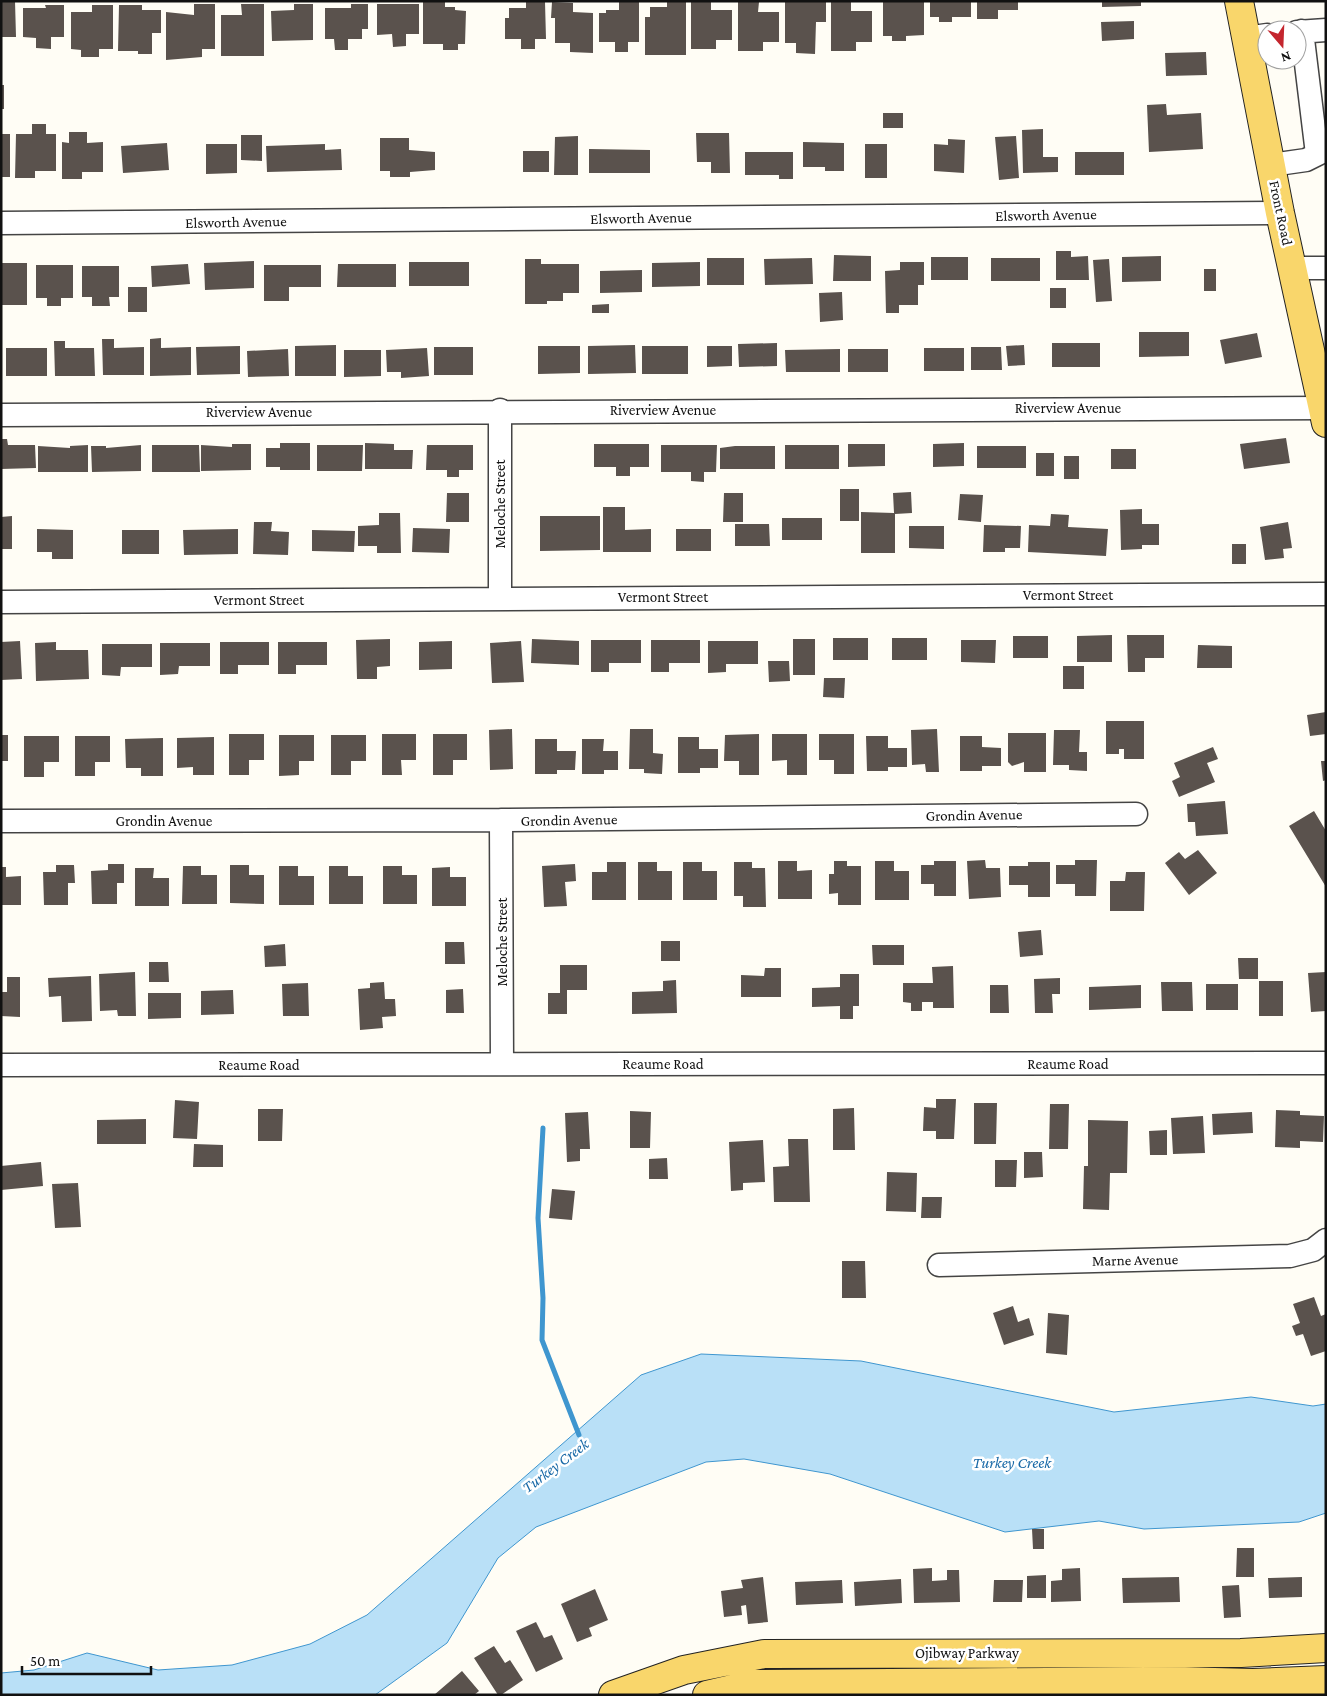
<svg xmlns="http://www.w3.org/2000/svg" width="1327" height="1696" font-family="'Crimson Pro',serif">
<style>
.water{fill:#b9e0f7;stroke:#3f96cf}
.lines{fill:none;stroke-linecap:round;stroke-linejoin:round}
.stream{stroke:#3f96cf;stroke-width:5}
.building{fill:#5a524d}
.minor-casing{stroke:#444;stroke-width:25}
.major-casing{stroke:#222;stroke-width:30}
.minor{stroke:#fff;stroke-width:22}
.major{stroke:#f9d66b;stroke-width:28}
.labels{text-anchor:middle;stroke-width:5;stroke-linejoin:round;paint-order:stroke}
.street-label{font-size:15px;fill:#111;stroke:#fff}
.water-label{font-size:16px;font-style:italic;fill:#1768a6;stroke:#fff}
</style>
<rect width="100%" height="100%" fill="#fffdf5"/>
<path class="water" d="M701,1354L861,1361L1114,1412L1251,1397L1313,1406L1326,1404V1513L1299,1522L1144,1529L1099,1521L1005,1532L830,1474L744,1459L706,1462L536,1527L498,1558L447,1643L375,1695H1V1673L34,1670L87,1653L158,1670L232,1665L310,1644L367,1615L641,1375Z"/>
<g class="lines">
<path class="stream" d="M543,1128L538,1218L543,1298L542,1340L579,1435"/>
</g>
<path class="building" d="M1,1H15L16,37H1Z
M619,1H639V42H628V52H615V42H599V13H606V10H619Z
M691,1H711V10H732V40H716V49H691Z
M785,1H826V22H816L815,54L796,53V43H785Z
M883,1H924V35L906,36V41H892V36H883Z
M930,1H971V17H952V22H939V17H930Z
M977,1H1018V10H998V19H977Z
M1102,1H1141V6L1102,7Z
M423,2H445V7H455V10L466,11L465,44H458V50H443V44H423Z
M526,2H545L546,39H535V49H521V39H505V18H509V8H526Z
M552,2L573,3V12L593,13V53L570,52V43H555V18H551Z
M667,2H686V55H645V17H650V7H667Z
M738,2H759L758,12H779V42H763V51H738Z
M831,2H851V11H872V42H856V51H831Z
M194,4H215V49H202V57L166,60V12L194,15Z
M241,4H264V56H221V15H242Z
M294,4H313V40L272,41L271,11L294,10Z
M351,4H368V29H362V39H348V50H335L334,39H325V8H351Z
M377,4H419V34H406V46L393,47L392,34L377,35Z
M45,5H64V37H51V49L36,48V38L23,37V8H46Z
M92,5H113V49H99V57H81V50L71,49V12H92Z
M119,5H142V10H161V33H152V54H138V51H118Z
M1134,21V39L1102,41L1101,22Z
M1206,52L1207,75L1166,76L1165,53Z
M1,85H4V109H1Z
M1166,104L1167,115L1201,113L1203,149L1149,152L1147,105Z
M883,113H903V128H883Z
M32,124H46V134H56V171H35V178H15L16,134H32Z
M1043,129V157H1058V172L1023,173L1022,130Z
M69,132H87V143L103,142V172H82V179H62V142L69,143Z
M696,133H729L730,173H711V162H697Z
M1,134H10V177H1Z
M241,135H262V161L241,160Z
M578,136V175H554L555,137Z
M1016,136L1019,178L999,180L995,137Z
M380,138H409V150L435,152V170L410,172V177H390V171H380Z
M948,139L965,140L964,173L934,171V144L948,145Z
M803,142L844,143V171H825V167H803Z
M167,143L169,170L123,173L121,146Z
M206,144H237V173L206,174Z
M325,144V150L341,149L342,170L267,172L266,146Z
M865,144H887V178H865Z
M589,149L650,150V173H589Z
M523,151H549V172H523Z
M745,152H793V179H779V175H745Z
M1075,152H1124V175H1075Z
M1056,251H1071V257L1088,256L1089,280H1056Z
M834,255L871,256V281H833Z
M1161,256V281L1122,282V257Z
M931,257H968V280H931Z
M707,258H744V285H707Z
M812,258L813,284L765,285L764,259Z
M991,258H1040V281H991Z
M525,259H541V264H579V293H563V301H547V304H525Z
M1109,259L1112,301L1096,302L1093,260Z
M254,261V288L205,290L204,263Z
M409,262H469V286H409Z
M700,262V286L652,287V263Z
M900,262H924V285H918V305H899V313H886L885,271L900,270Z
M1,263H27V305H1Z
M188,264L190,284L152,287L151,266Z
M338,264H396V287H337Z
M36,265H73V298H61V306H47V298H36Z
M264,265H321V287H289V301H264Z
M82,266H119V297H109L110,306H92V297H82Z
M1204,269H1216V291H1204Z
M642,270V292L600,293V271Z
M128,287H147V312H128Z
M1050,288H1066V308H1050Z
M842,292L843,320L820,322L819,293Z
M609,304V313H592V305Z
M1139,332H1189V356L1139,357Z
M1257,333L1262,357L1225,364L1220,340Z
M161,338V348L191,347V375L150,376V339Z
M102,339H114V348L144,347V375H103Z
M54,341H65V348H94L95,376H55Z
M777,343V366L739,367L738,344Z
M1052,343H1100V367H1052Z
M336,345V376H295V346Z
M635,345L636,373L588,374V346Z
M1024,345L1025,365L1008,366L1006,346Z
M240,346V374L197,375L196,347Z
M538,346H580V373L538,374Z
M642,346H688V374H642Z
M707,346H732V366L707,367Z
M434,347H473V375H434Z
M971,347H1001L1002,370H971Z
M6,348H47V376H6Z
M427,348L429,376L401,378V372H387L386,350Z
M924,348H964V371H924Z
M288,349L289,376L248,377L247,351Z
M840,349V372H786L785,350Z
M848,349H888V372H848Z
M344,350H381V376L344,377Z
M1286,438L1290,463L1244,469L1240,444Z
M1,439H7L8,445H35L36,468L1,469Z
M280,443H310V470H280V467H266V448H280Z
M365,443L394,444V450H413L412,469H365Z
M964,443V466L933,467V444Z
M232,444H251V470L201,471V445L232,447Z
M594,444H649V467H630V476H616V467H594Z
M848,444H885V466L848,467Z
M88,445V472H38V446L70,448V446Z
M141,445V471L92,472L91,446H106V448Z
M152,445H199L200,472H152Z
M317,445H363L362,471H317Z
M427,445H473V470H459V477H447V470H426Z
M661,445H717L716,472H704V482L691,481V472H661Z
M785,445H839V469H785Z
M735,446H775V469H720V448Z
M977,446H1026V468H977Z
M1111,449H1136V469H1111Z
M1036,453H1054V476H1036Z
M1064,456H1079V479H1064Z
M840,489H859V521H840Z
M911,492L912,513L895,514V553H861V512L894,513L893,493Z
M447,493H469V522H446Z
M724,493H743V522H723Z
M960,494L983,495L981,522L958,520Z
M603,507H625V530L651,529V552H603Z
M1142,509V524H1159V545H1142V549L1121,550L1120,510Z
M379,513H400L401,553H377V546H358V526L379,525Z
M1051,514L1069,515L1068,527L1108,529L1106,556L1028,552L1029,525L1050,526Z
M12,516V549H1V517Z
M540,516H600V550L540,551Z
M782,518H822V540H782Z
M254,522H272L271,531L289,532L288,555L253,554Z
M1288,522L1292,548L1283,549L1284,558L1265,560L1260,527Z
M735,524H769L770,546H735Z
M984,525L1021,526L1020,548H1005V552H983Z
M909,526H944V549L909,548Z
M413,528L450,529L449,553L412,552Z
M37,529L73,530V559H52V552H37Z
M238,529V554L184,555L183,530Z
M676,529H711V551H676Z
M122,530H159V554H122Z
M312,530L355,531L354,552L312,551Z
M1232,544H1246V564H1232Z
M1112,635V662H1077V636Z
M1127,635H1164V658H1145V672H1128Z
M1013,636H1048V658H1013Z
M833,638H868V660H833Z
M892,638H927V660H892Z
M390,639V666L377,667V679H357L356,640Z
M532,639L579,641V665L531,663Z
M793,639H815V675H793Z
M591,640H641V663H609V672H591Z
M651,640H700V663H669V672H651Z
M961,640H996L995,663L961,662Z
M20,641L22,679L1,680V642Z
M452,641V669L419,670V642Z
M521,641L524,682L492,683L490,643Z
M708,641H758V664H726V672L708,673Z
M56,642V650H88L89,679L36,681L35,643Z
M220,642H269V665H238V674H220Z
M278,642H327V665H296V674H278Z
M160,643H210V666H179L178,674L160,675Z
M102,644H152V667H121L120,676L102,675Z
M1198,645L1232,646V668H1197Z
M768,661H789L790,681L769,682Z
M1063,666H1084V689H1063Z
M824,678H845L844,698L823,697Z
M1326,712V734L1310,736L1307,715Z
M1106,721H1144V759H1124V749H1119V754H1106Z
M512,729L513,769L490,770L489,730Z
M630,729H653V753L663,754L662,774L644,773V769H629Z
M937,729L939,772H926L925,764L912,765L911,730Z
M1054,730H1080L1079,752H1087V771L1069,770V765H1053Z
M1008,733H1046V772H1024V762L1012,766L1008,762Z
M229,734H264V760H249V775H229Z
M382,734H416V760H401L402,775H382Z
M433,734H467V760H453V775H433Z
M759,734V775H739V761H724L725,735Z
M772,734H807V775H787V760L772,761Z
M819,734H854V774H834V760H819Z
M1,735H8V761H1Z
M279,735H314V761H299V775L279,776Z
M331,735H366V761H351V775H331Z
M24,736H59V762H44V777H24Z
M75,736H110V762H95V776H75Z
M866,736H888V748H907V767H888V771H867Z
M960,736H982V747L1001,748V766H982V771H960Z
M214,737V775H193V767L177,768V738Z
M678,737H699V749H718V768H700V773H678Z
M163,738V776H141V768H126L125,739Z
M535,739H557V751H576L575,770H557V774H535Z
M582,739H604L603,751H618V770H604V774H582Z
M1213,747L1218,759L1207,763L1215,782L1179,797L1172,781L1180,777L1174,763Z
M1321,761H1326V780L1323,781Z
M1225,801L1228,834L1196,836L1195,822H1188L1187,804Z
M1314,811L1326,831V887L1289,826Z
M1198,850L1217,873L1189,895L1165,863L1179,852L1185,859Z
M985,860L986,868H1000L1001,897L969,899L967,861Z
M1075,860H1097L1096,896H1075V884H1056V865H1075Z
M778,861H797V871L812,870V899H778Z
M834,861H847V866H861V905H838V893L829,894V874H834Z
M875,861H894V871H909V900H875Z
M934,861H956V896H934V884H921V865H934Z
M607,862H626V900H592V872H607Z
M638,862H657V871H672V900H638Z
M683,862H702V871H717V900H683Z
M734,862H752V868H765L766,907H743V896H734Z
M1028,862H1050V897H1028V885H1009V866H1028Z
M108,864H124V883H117V904H92L91,871L108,870Z
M575,864L576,881L565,882L567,906L544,907L542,866Z
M56,865H74L75,883H68V905H44L43,872H56Z
M230,865H249V875H264V904L230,903Z
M183,866H201V875H217V904H182Z
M279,866H298V876H314V905H279Z
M329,866H348V876H363V904H329Z
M383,866H402V875H417V904H383Z
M1,867H6V877L21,876V905H1Z
M450,867V877H466V906H432V868Z
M135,868H154L153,878H169V906H135Z
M1126,872H1145L1144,911H1110V881H1125Z
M1041,930L1043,955L1020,957L1018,932Z
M661,941H680V961H661Z
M445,942H464L465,964H445Z
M285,944L286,966L265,967L264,946Z
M872,945H904V965H873Z
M1238,958H1258V979H1239Z
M149,962H168L169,982H149Z
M560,965H587V990H567V1014H548V993H560Z
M953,966L954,1008H933V1002H922V1011H911V1003L903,1002V983H933L932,967Z
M765,968H781V997H741V975L764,976Z
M135,972L136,1016H118L117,1010L100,1011L99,974Z
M1326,972V1011L1311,1012L1308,973Z
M840,974H859V1006H853V1019H840V1006L812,1007V988L840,987Z
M91,976L92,1021L62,1022L61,996L49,997L48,978Z
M7,977H20V1017L1,1016V992H7Z
M1060,978V994H1052L1053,1013H1035L1034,979Z
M676,980L677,1013L632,1014V992L663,991V981Z
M1259,981H1283V1016H1259Z
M384,982L385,999H395L396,1016L382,1017L383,1028L360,1030L358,989L370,988V983Z
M1161,982H1192L1193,1011H1162Z
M308,983L309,1016H283L282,984Z
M1206,984H1238V1010H1206Z
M990,985H1008L1009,1013H990Z
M1141,985V1008L1089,1010V987Z
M463,989L464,1013H446V990Z
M233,990L234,1014L201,1015V991Z
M148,993H181V1018L148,1019Z
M936,1099H956L954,1139H936V1131H923L924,1107L936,1108Z
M175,1100L199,1102L197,1139L173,1138Z
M974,1103H997L996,1144H974Z
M1050,1104H1069L1068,1149H1049Z
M854,1108L855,1150H833V1109Z
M258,1109H283L282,1141H258Z
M1276,1110L1300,1111V1115L1324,1116L1323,1142L1300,1141V1148L1275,1147Z
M630,1111L651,1112L650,1148H630Z
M588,1112L590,1149H580V1161L567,1162L565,1113Z
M1252,1112L1253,1133L1213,1135L1212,1114Z
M1203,1116L1205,1153L1173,1154L1171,1118Z
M146,1119V1144H97V1120Z
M1088,1120L1128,1121L1127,1173H1110L1109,1210L1083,1209L1084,1166H1088Z
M1167,1130V1155H1150L1149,1131Z
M788,1139H808L810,1202H774L773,1167L789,1166Z
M763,1140L765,1182L743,1183V1190L731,1191L729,1142Z
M194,1144L223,1145V1167H193Z
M1024,1152H1042L1043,1177L1024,1178Z
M667,1158L668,1179H649V1159Z
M995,1160H1017L1016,1187H995Z
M41,1162L43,1186L1,1190V1166Z
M887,1172L917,1173L916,1212L886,1211Z
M78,1183L81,1227L55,1228L52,1184Z
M552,1189L575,1191L572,1220L549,1218Z
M922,1197H942L941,1218H921Z
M842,1261H865L866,1298H842Z
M1314,1297L1321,1316L1326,1314V1351L1311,1356L1303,1334L1296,1336L1292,1326L1300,1323L1293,1304Z
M1013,1306L1018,1322L1029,1318L1034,1335L1004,1345L993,1313Z
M1048,1313L1069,1315L1067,1355L1046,1353Z
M1032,1529H1044V1549H1033Z
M1237,1548H1254V1577H1236Z
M932,1568V1581L947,1580V1570H959L960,1602L914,1603L913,1569Z
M1080,1568L1081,1601L1051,1602V1581L1062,1580V1569Z
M1046,1575V1598H1027V1576Z
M763,1577L768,1622L748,1624L746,1605L741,1606L742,1615L724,1617L721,1591L743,1588L741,1580Z
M1179,1577L1180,1602L1123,1603L1122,1578Z
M1302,1577V1597L1269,1598L1268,1578Z
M901,1579L902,1603L855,1606L854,1582Z
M842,1580L843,1603L796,1605L795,1582Z
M994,1580H1023L1022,1602H993Z
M1239,1585L1241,1617L1224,1618L1222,1586Z
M595,1589L608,1620L589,1628L592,1636L577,1642L561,1604Z
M536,1622L544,1638L552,1635L563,1659L536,1672L516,1631Z
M494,1646L505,1663L510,1660L523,1680L501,1695H498L474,1658Z
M462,1671L479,1691L474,1695H434Z"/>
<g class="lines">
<defs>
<path id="minor" d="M1302,31L1317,154
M1297,32L1326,30
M1246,38L1267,35
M1271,165L1306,160L1326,150
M1,223L1280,213
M1293,268H1326
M500,410V598
M1,415L1326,408
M1,602L1326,594
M501,820L502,1064
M1,821L501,820L1136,814
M1,1065L1326,1063
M939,1265L1290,1256L1313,1250L1326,1240"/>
<path id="major" d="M1239,1L1280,213L1326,423
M613,1695L684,1670L764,1654L1241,1653L1326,1648
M707,1695L754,1684L1175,1681L1253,1683L1326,1680"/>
</defs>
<use href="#minor" class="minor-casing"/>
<use href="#major" class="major-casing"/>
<use href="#minor" class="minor"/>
<use href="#major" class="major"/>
</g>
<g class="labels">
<g class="street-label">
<text transform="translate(1281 213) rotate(78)" y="5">Front Road</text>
<text transform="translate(1046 215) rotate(-1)" y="5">Elsworth Avenue</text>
<text transform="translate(641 218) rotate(-1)" y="5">Elsworth Avenue</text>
<text transform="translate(236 222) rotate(-1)" y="5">Elsworth Avenue</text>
<text x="1068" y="413">Riverview Avenue</text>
<text x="663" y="415">Riverview Avenue</text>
<text x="259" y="417">Riverview Avenue</text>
<text transform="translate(500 504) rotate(-90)" y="5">Meloche Street</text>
<text x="1068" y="600">Vermont Street</text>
<text x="663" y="602">Vermont Street</text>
<text x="259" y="605">Vermont Street</text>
<text transform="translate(974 815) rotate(-1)" y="5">Grondin Avenue</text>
<text transform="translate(569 820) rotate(-1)" y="5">Grondin Avenue</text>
<text x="164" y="826">Grondin Avenue</text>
<text transform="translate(502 942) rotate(-90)" y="5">Meloche Street</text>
<text x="663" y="1069">Reaume Road</text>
<text x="1068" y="1069">Reaume Road</text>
<text x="259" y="1070">Reaume Road</text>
<text transform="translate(1135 1260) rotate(-1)" y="5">Marne Avenue</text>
<text x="967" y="1658">Ojibway Parkway</text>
</g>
<g class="water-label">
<text x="1012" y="1468">Turkey Creek</text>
<text transform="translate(555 1465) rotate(-37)" y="6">Turkey Creek</text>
</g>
</g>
<rect width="1327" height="1696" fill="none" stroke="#111111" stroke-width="5"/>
<g transform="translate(1282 45) rotate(161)"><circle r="24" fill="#ffffff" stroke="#a0a0a0"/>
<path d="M0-4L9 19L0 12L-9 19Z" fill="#c4262e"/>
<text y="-8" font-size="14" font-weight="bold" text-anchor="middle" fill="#111111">N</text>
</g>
<path d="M22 1666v8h129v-8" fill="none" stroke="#111111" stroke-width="2.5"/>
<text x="30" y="1666" font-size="15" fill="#111111" stroke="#ffffff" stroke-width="4" paint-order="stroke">50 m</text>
</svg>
